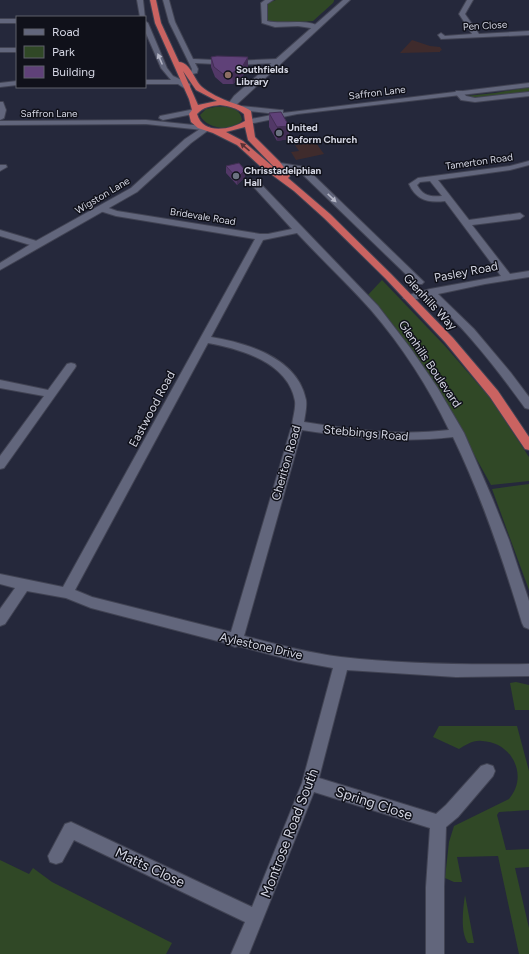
<svg xmlns="http://www.w3.org/2000/svg" width="529" height="954" font-family="Figtree,sans-serif">
<style>
.industrial{fill:#3f2b2c}
.green{fill:#304826}
.lines{fill:none;stroke-linecap:round;stroke-linejoin:round}
.minor-casing{stroke:#414353;stroke-width:2}
.tertiary-casing{stroke:#414353;stroke-width:2}
.secondary-casing{stroke:#414353;stroke-width:2}
.trunk-casing{stroke:#414353;stroke-width:2}
.minor{fill:#62667c;fill-rule:evenodd}
.tertiary{fill:#62667c;fill-rule:evenodd}
.secondary{fill:#62667c;fill-rule:evenodd}
.trunk{fill:#ca6361;fill-rule:evenodd}
.wall{fill:#523867}
.shaded-wall{fill:#422e54}
.building{fill:#5f4178;stroke:#422e54}
.oneway{fill:#b2b4c4}
.oneway2{fill:#5a3236}
.education-dot{fill:#8d6e63;stroke:#10111a;stroke-width:1.5}
.worship-dot{fill:#6b7280;stroke:#10111a;stroke-width:1.5}
.labels{text-anchor:middle;stroke-width:3;stroke-linejoin:round;paint-order:stroke}
.far-street-label{font-size:10px;fill:#d4d6e3;stroke:#10111a}
.far-poi-label{font-size:10px;font-weight:bold;fill:#d4d6e3;stroke:#10111a;text-anchor:start}
.street-label{font-size:12px;fill:#d4d6e3;stroke:#10111a}
.near-street-label{font-size:14px;fill:#d4d6e3;stroke:#10111a}
</style>
<rect width="100%" height="100%" fill="#25283b"/>
<path class="industrial" d="M412,40L430,46L440,47L442,50L440,51V52L400,53Z
M316,143L324,154L296,160L291,152L299,151L295,145Z"/>
<path class="green" d="M276,0H334V1L333,3L313,21L274,24L267,21V3Z
M529,87V92L475,99L466,96L495,93Z
M215,107C225,106 241,107 242,120C233,133 206,129 200,115L206,109Z
M382,280L445,346L491,399L529,457V481L491,485L440,393L421,363L367,296Z
M529,484V590L492,489Z
M516,682L529,685V710H515L510,683Z
M439,726H517L529,771V810L499,812L497,815L506,850L529,849V867L515,868L529,928V954H519L498,856L457,857L462,882H454L445,878L449,842L454,826L509,799C529,776 512,742 482,741C473,740 466,745 459,749L433,737Z
M0,860L29,874L33,868L52,882L172,943L166,954H0Z
M465,895L474,943H468C460,932 463,909 465,895Z"/>
<g class="lines">
<defs>
<path id="minor" d="M137,0H143L145,18V17H140Z
M163,0H169L175,22L193,59L235,61L278,59L281,61L278,63L235,65L195,63L198,69L197,73L188,75L187,74L191,72L192,69L169,22Z
M265,0H273L267,4V21C282,25 307,18 320,27L317,29L298,26L275,27L262,23L261,3Z
M467,0H473L465,14L479,34L529,31V35L441,39L438,35L441,33L445,36L472,34L459,14Z
M0,19H17V23H0Z
M145,21L148,23L167,68L173,76L190,84V88H184L178,84H145V80H171L161,68L145,31Z
M0,48H17V52H0Z
M17,81V85L0,87V83Z
M456,91H462L466,96L475,98L529,92V96L475,102L461,100L455,93Z
M0,102H3L6,110L4,118L0,120Z
M529,161V165L510,170L438,180L469,220L520,213L524,216L520,219L472,225L510,274L529,271V277L485,284L438,294L474,329L511,373L529,397V409L525,408C496,368 466,329 429,296L408,301L403,298L405,296L430,289L501,276L445,201C428,203 416,200 409,184L418,178L510,166ZM430,181L442,196C430,197 423,196 417,185L420,182Z
M274,162L305,167L422,280L424,282L422,284H416L299,171L274,166Z
M0,165H6L7,167L0,171Z
M251,180H257L378,306L411,349L437,387L464,433L493,500L509,540L529,601V629L524,627L522,623C503,560 482,497 453,437C402,443 353,438 302,430L244,636C276,644 308,653 341,657C404,664 466,665 529,664V676L456,677L347,670L319,778L436,814L446,805L481,766L487,764L493,766L495,771L493,776L458,817L446,827L444,887V954H426V887L430,828L314,792L249,954H231L245,922L74,840L62,862L56,864L50,862L48,856L65,824L71,822L252,907L302,783L333,668L295,661L238,646L235,647L229,644L91,608L66,598L27,591L5,624L0,626V609L15,588L0,584V574L63,587L255,239L116,216L100,211L99,209L103,206L117,211L260,234H268L292,229L251,184L250,182ZM297,233C321,259 347,283 371,310C402,346 429,388 449,430C401,436 352,430 304,422C305,415 307,407 306,400C298,358 247,343 211,337L263,240ZM208,343C240,349 288,362 295,401C296,408 293,417 292,425L231,632L92,597L75,590Z
M0,230L40,242L42,244L37,247L0,236Z
M71,363L75,364L76,366L75,368L4,468L0,469V456L44,396L0,388V380L48,390L67,364Z"/>
<path id="tertiary" d="M203,127H209L210,129L191,143L137,192L0,270V263L34,242L131,188L185,139Z"/>
<path id="secondary" d="M343,0H350L235,106H229L228,104L234,96Z
M529,83V87L297,114L249,124H246V120L277,114L241,110L237,108L241,106L280,110H283V113Z
M195,109H198V113L163,120L159,118L160,116Z
M146,120L203,126L207,128L203,130L146,124L0,125V121Z"/>
<path id="trunk" d="M150,0H156L161,23L179,62C191,63 194,80 202,87C209,93 222,99 230,102C238,105 244,106 251,111L255,137L280,162L290,176L288,178L330,214L391,274L453,338L498,391L529,437V450L525,449L490,397L445,342L385,278L324,218L294,191L260,166L237,145L213,133L198,128L191,122L189,114L192,110L189,99L155,23ZM183,71L196,90L217,101L198,105ZM220,105C229,106 237,108 244,114L245,121C230,130 203,135 197,114C203,107 211,106 220,105ZM245,127L248,140L278,171L243,141L226,132Z"/>
</defs>
<use href="#minor" class="minor-casing"/>
<use href="#tertiary" class="tertiary-casing"/>
<use href="#secondary" class="secondary-casing"/>
<use href="#trunk" class="trunk-casing"/>
<use href="#minor" class="minor"/>
<use href="#tertiary" class="tertiary"/>
<use href="#secondary" class="secondary"/>
<use href="#trunk" class="trunk"/>
</g>
<path class="wall" d="M211,57L248,67L242,77L233,84H223L215,77L211,67Z
M269,113L289,139L277,141L269,127Z
M226,166L245,177L237,185L226,173Z"/>
<path class="shaded-wall" d="M248,57V67L242,77L233,84L232,73Z
M289,126V139L277,141V127Z
M245,170V177L237,185V178Z"/>
<path class="building" d="M217,56L248,57L242,67L232,73L223,74L214,67L211,57Z
M281,112L289,126L277,127L269,113Z
M239,163L245,170L237,178L226,166Z"/>
<defs><path id="oneway-solid" d="M-6-.8H1V-3.2L6.5 0L1 3.2V.8H-6Z"/></defs>
<g class="oneway">
<use href="#oneway-solid" transform="translate(160 59) rotate(-113)"/>
<use href="#oneway-solid" transform="translate(332 198) rotate(44)"/>
</g>
<use class="oneway2" href="#oneway-solid" transform="translate(245 147) rotate(-139)"/>
<circle class="education-dot" cx="228" cy="75" r="4"/>
<g class="worship-dot">
<circle cx="279" cy="133" r="4"/>
<circle cx="236" cy="176" r="4"/>
</g>
<g class="labels">
<g class="far-street-label">
<text transform="translate(485 25) rotate(-3)" y="4">Pen Close</text>
<text transform="translate(377 92) rotate(-7)" y="4">Saffron Lane</text>
<text x="49" y="117">Saffron Lane</text>
<text transform="translate(479 161) rotate(-8)" y="4">Tamerton Road</text>
<text transform="translate(102 195) rotate(-31)" y="4">Wigston Lane</text>
<text transform="translate(203 216) rotate(9)" y="4">Bridevale Road</text>
</g>
<g class="far-poi-label">
<text x="236" y="73">Southfields<tspan x="236" dy="12">Library</tspan></text>
<text x="287" y="131">United<tspan x="287" dy="12">Reform Church</tspan></text>
<text x="244" y="174">Chrisstadelphian<tspan x="244" dy="12">Hall</tspan></text>
</g>
<g class="street-label">
<text transform="translate(466 272) rotate(-11)" y="4">Pasley Road</text>
<text transform="translate(430 302) rotate(47)" y="4">Glenhills Way</text>
<text transform="translate(430 364) rotate(56)" y="4">Glenhills Boulevard</text>
<text transform="translate(152 409) rotate(-62)" y="4">Eastwood Road</text>
<text transform="translate(366 433) rotate(5)" y="4">Stebbings Road</text>
<text transform="translate(286 463) rotate(-74)" y="4">Cheriton Road</text>
<text transform="translate(261 646) rotate(13)" y="4">Aylestone Drive</text>
</g>
<g class="near-street-label">
<text transform="translate(374 803) rotate(18)" y="5">Spring Close</text>
<text transform="translate(289 833) rotate(-69)" y="5">Montrose Road South</text>
<text transform="translate(150 867) rotate(25)" y="5">Matts Close</text>
</g>
</g>
<rect x="16" y="16" width="130" height="72" fill="#10111a" stroke="#5e606a"/>
<rect x="24" y="29" width="20" height="6" fill="#62667c" stroke="#5e606a"/>
<text x="52" y="36" font-size="12" fill="#d4d6e3">Road</text>
<rect x="24" y="46" width="20" height="12" fill="#304826" stroke="#5e606a"/>
<text x="52" y="56" font-size="12" fill="#d4d6e3">Park</text>
<rect x="24" y="66" width="20" height="12" fill="#5f4178" stroke="#5e606a"/>
<text x="52" y="76" font-size="12" fill="#d4d6e3">Building</text>
</svg>
